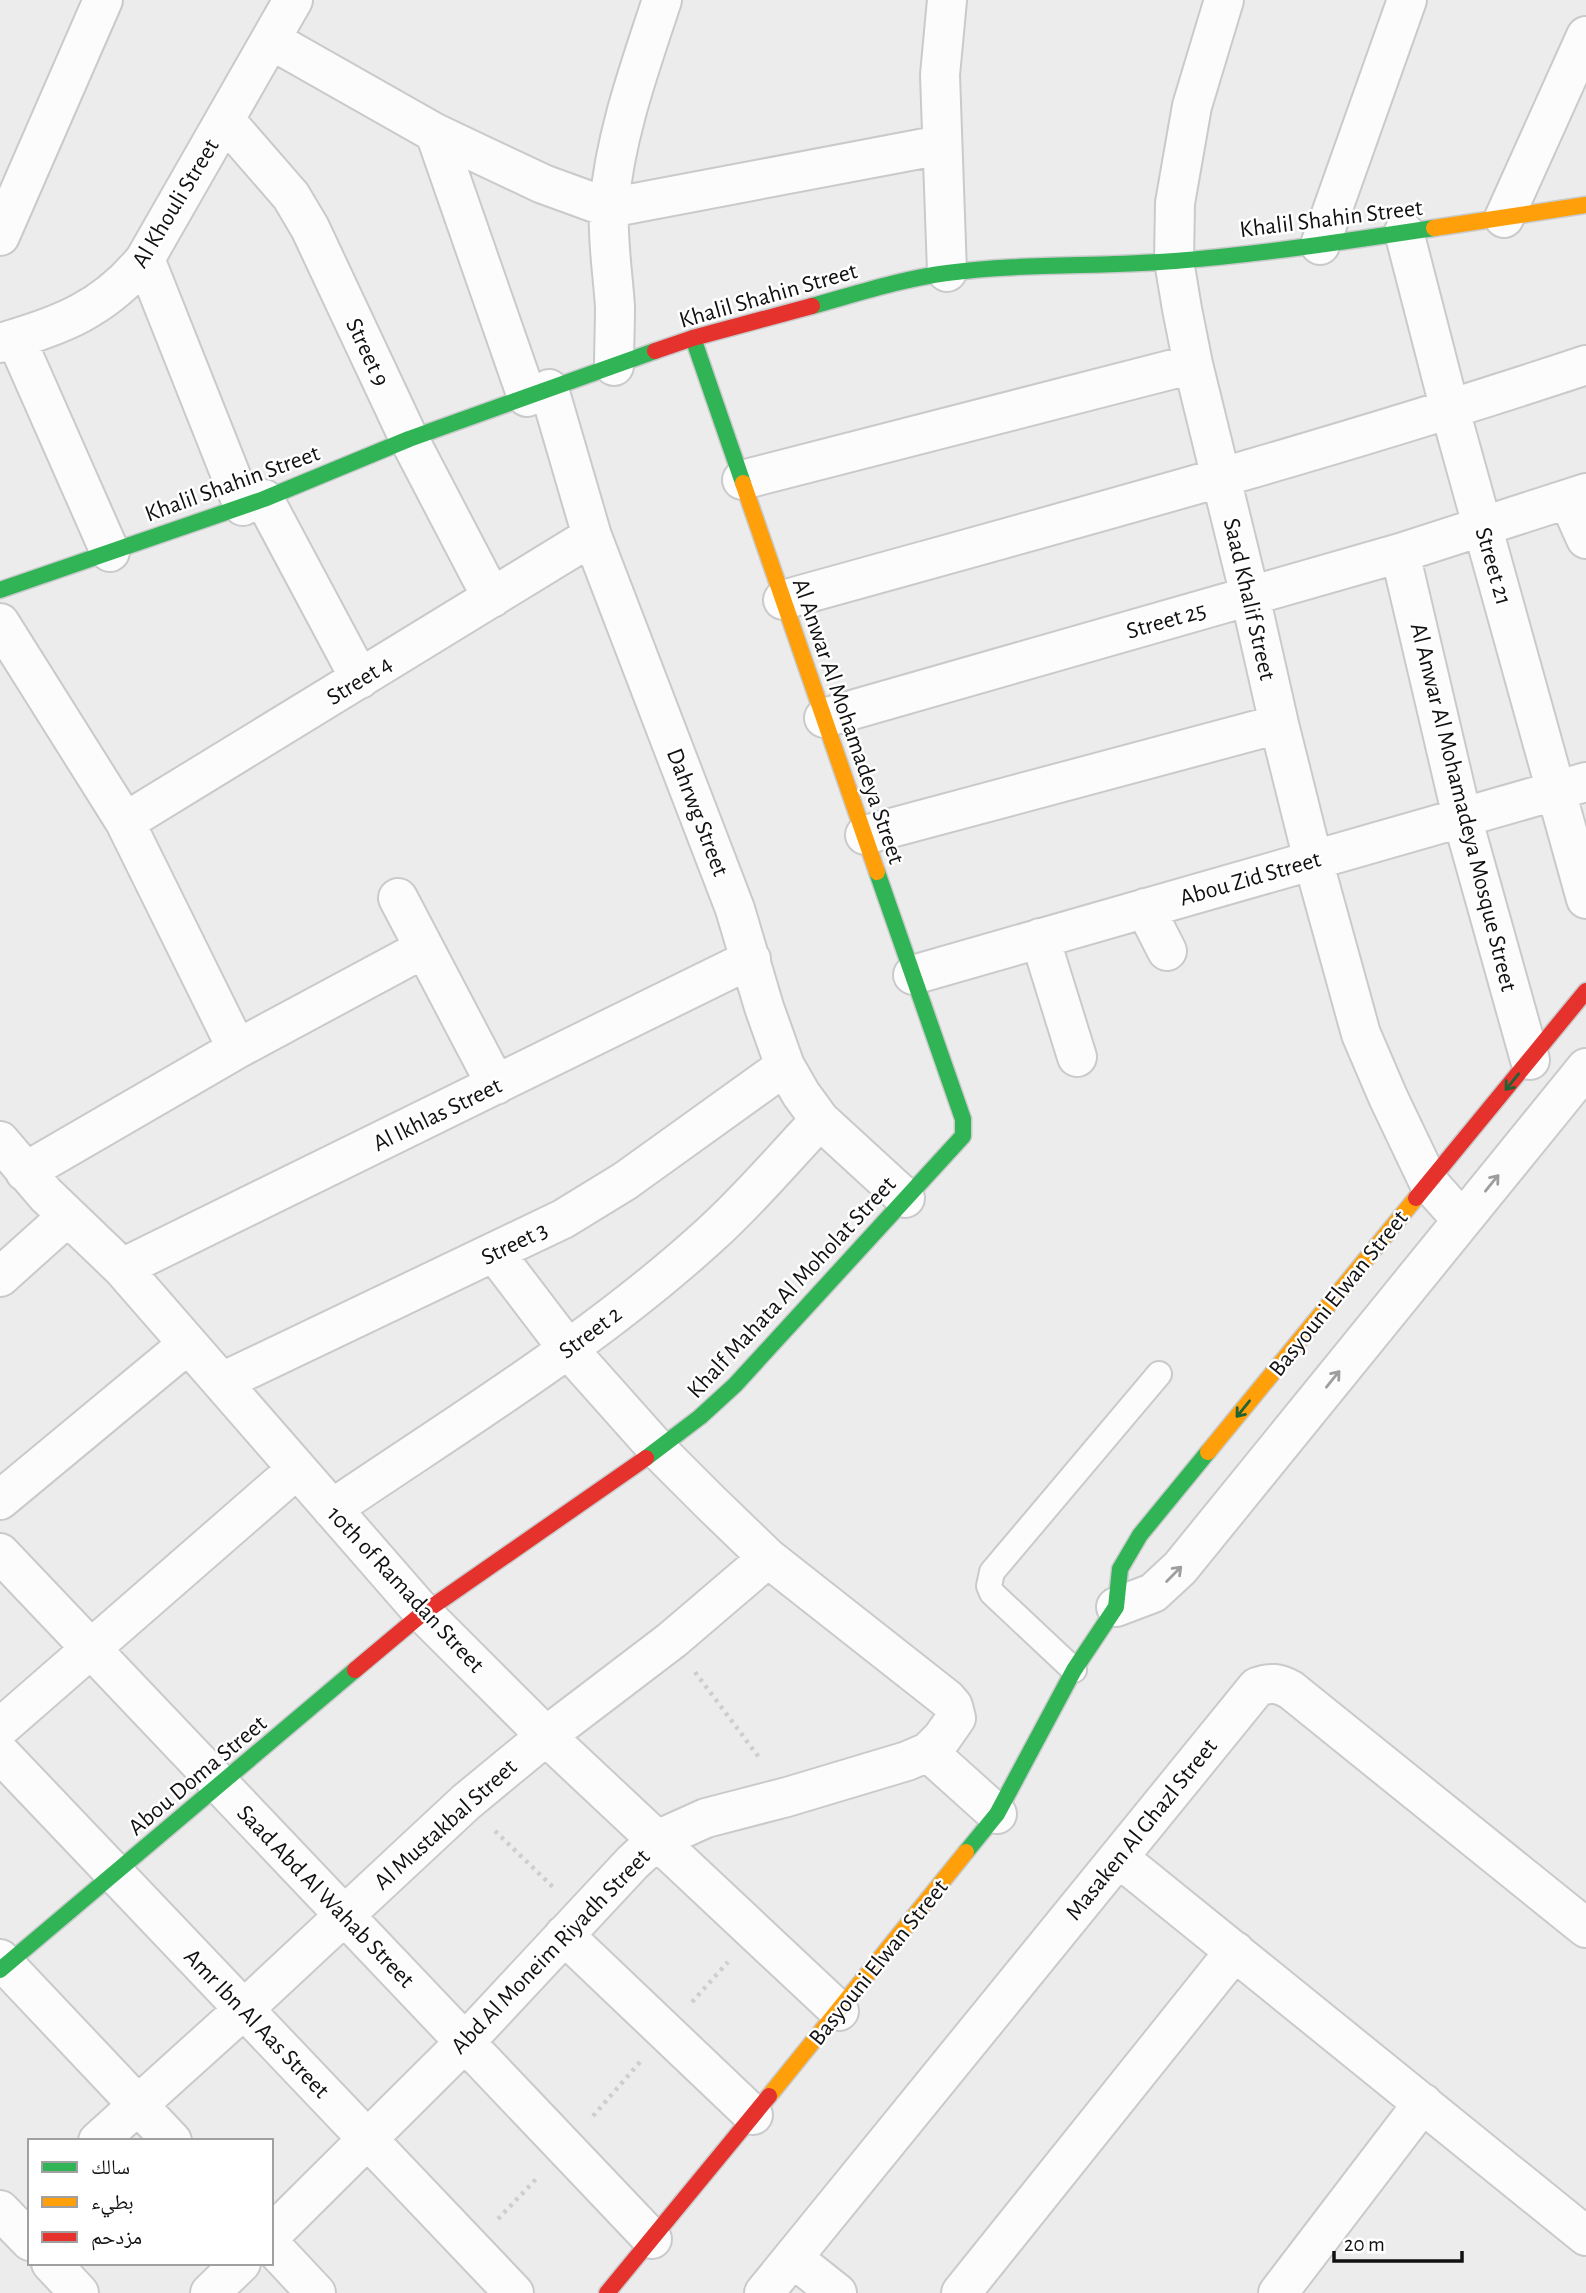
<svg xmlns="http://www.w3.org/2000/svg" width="1586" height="2293" font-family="'Alegreya Sans','Noto Naskh Arabic',sans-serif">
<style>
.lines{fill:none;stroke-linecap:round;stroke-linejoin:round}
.lane-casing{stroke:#c9cacb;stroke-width:28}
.street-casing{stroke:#c9cacb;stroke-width:42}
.fast-casing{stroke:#c9cacb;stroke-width:19}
.slow-casing{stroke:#c9cacb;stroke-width:19}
.jam-casing{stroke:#c9cacb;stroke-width:19}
.path{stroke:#cececf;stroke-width:4.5;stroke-dasharray:3.5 5;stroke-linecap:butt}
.lane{stroke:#fcfcfc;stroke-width:24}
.street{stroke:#fcfcfc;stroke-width:38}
.fast{stroke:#30b455;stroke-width:16}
.slow{stroke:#ff9f0a;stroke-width:16}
.jam{stroke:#e5322d;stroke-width:16}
.oneway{stroke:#206234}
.oneway2{stroke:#9e9e9e}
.labels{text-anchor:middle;stroke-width:5;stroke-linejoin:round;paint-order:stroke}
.street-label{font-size:24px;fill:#111112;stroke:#fff}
</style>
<rect width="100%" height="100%" fill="#ececed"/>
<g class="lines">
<defs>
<path id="lane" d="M1074,1670L992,1593L989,1586L992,1572L1159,1374"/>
<path id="street" d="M1224,0L1192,106L1175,203L1174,261L1182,309L1193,364L1250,596L1279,724L1313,860L1361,1034L1388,1097L1429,1183L1462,1220
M271,40L435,133L543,184L609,208L941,145
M225,120L291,196L310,228L409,439L492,598
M435,133L527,397
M1504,218L1586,36
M1404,232L1450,410L1586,899
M0,236L103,0
M1320,245L1407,0
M145,259L243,506
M947,272L940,75L947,0
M16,339L110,552
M0,343C60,326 105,309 145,259L293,0
M614,366C614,347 615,327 615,307C613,274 607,240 609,206C615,135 640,67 662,0
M549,389L592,536L735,909L764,1007L785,1066L801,1094L820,1120L905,1198
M742,480L1193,364
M264,499L360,679
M1568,499L1586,539
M1400,553L1462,817L1530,1060
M783,600C1052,525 1322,453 1586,365
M0,623L125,822L237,1049
M824,718L1400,553L1586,493
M125,822L592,536
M865,835L1279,724
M398,898L496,1085
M1145,908L1167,951
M1040,938L1077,1057
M913,975L1586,782
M0,1141L46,1195L122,1268L423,1613L546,1736L839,2011
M25,1172L237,1049L423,949
M122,1268L751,959
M0,1277L68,1216
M222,1382L563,1219L625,1181L785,1066
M0,1500L188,1344
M332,1509C460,1422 595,1340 710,1235C749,1200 784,1158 820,1120
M0,1553L652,2239
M1116,1607L1153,1593L1180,1568L1586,1068
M0,1728L297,1469
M928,1752L997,1814
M0,1753L514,2293
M1119,1858L1586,2236
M564,1935L753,2115
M0,1959L172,2141
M98,2141L243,2010L466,1802L546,1736L672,1640L768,1558
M0,2210L30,2241
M271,2235L465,2042L633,1862L657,1840L706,1818L787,1797L907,1761L928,1752L942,1738L956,1718L953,1706L947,1699L768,1558L711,1503L658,1450L568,1349L494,1252
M271,2245L316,2293
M793,2258L837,2293
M51,2263L79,2293
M210,2293L241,2263
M764,2293L1257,1687C1271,1682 1279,1683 1291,1690L1586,1928
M961,2293L1235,1951
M1278,2293L1423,2103"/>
<path id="fast" d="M812,306C856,294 901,279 947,273C1022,263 1099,267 1175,261C1262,254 1348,241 1434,228
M693,338L743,483
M0,590L264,499L409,439L655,351
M646,1458L700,1417L735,1385L963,1136V1119L877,872
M966,1852L997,1814L1074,1670L1116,1607L1120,1569L1140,1535L1208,1452
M0,1970L355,1670"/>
<path id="slow" d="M1434,228L1586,205
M743,483L877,872
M1208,1452L1416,1198
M769,2096L966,1852"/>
<path id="jam" d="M655,351L693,338L812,306
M1416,1198L1586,991
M355,1670L423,1613L646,1458
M607,2293L769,2096"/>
</defs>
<use href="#lane" class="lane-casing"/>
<use href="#street" class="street-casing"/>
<use href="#fast" class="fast-casing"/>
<use href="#slow" class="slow-casing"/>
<use href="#jam" class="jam-casing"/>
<path class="path" d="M695,1672L761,1760
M495,1831L554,1888
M692,2002L728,1962
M593,2116L640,2062
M498,2219L538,2177"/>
<use href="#lane" class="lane"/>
<use href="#street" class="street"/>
<use href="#fast" class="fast"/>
<use href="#slow" class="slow"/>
<use href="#jam" class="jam"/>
</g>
<defs><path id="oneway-shaft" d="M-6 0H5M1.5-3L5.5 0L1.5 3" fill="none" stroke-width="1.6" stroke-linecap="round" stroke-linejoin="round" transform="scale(1.75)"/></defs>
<g class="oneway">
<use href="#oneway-shaft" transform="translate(1512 1082) rotate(129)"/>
<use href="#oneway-shaft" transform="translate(1243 1409) rotate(129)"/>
</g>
<g class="oneway2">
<use href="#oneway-shaft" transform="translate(1492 1183) rotate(-51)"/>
<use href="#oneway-shaft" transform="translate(1333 1379) rotate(-51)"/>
<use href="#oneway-shaft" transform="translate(1174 1574) rotate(-45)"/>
</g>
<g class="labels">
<g class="street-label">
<text transform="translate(175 203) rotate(-59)" y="8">Al Khouli Street</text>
<text transform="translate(1331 218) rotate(-7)" y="8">Khalil Shahin Street</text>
<text transform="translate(768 295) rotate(-16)" y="8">Khalil Shahin Street</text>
<text transform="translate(368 352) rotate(65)" y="8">Street 9</text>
<text transform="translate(232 483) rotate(-20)" y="8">Khalil Shahin Street</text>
<text transform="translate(1494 566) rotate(74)" y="8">Street 21</text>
<text transform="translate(1250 599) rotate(77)" y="8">Saad Khalif Street</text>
<text transform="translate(1166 620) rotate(-16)" y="8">Street 25</text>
<text transform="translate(359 680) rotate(-32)" y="8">Street 4</text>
<text transform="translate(849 721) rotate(71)" y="8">Al Anwar Al Mohamadeya Street</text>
<text transform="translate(1464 807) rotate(76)" y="8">Al Anwar Al Mohamadeya Mosque Street</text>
<text transform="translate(698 812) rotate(69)" y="8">Dahrwg Street</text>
<text transform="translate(1250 878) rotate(-16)" y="8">Abou Zid Street</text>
<text transform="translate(437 1114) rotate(-26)" y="8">Al Ikhlas Street</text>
<text transform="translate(514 1243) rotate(-26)" y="8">Street 3</text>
<text transform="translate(791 1287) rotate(-47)" y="8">Khalf Mahata Al Moholat Street</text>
<text transform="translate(1338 1293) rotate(-51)" y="8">Basyouni Elwan Street</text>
<text transform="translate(590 1332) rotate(-37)" y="8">Street 2</text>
<text transform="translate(406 1589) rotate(47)" y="8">10th of Ramadan Street</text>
<text transform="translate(197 1775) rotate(-40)" y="8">Abou Doma Street</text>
<text transform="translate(445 1824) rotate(-42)" y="8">Al Mustakbal Street</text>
<text transform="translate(1141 1829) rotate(-51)" y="8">Masaken Al Ghazl Street</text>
<text transform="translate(326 1896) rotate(46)" y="8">Saad Abd Al Wahab Street</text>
<text transform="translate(550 1951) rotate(-46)" y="8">Abd Al Moneim Riyadh Street</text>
<text transform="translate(878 1962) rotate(-51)" y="8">Basyouni Elwan Street</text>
<text transform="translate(257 2023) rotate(46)" y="8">Amr Ibn Al Aas Street</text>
</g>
</g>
<rect x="28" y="2139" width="245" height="126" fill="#ffffff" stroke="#a0a0a0" stroke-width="2"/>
<rect x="42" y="2162" width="35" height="10" fill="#30b455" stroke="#a0a0a0" stroke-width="2"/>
<text x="91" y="2174" font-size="21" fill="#111112">سالك</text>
<rect x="42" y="2197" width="35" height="10" fill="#ff9f0a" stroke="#a0a0a0" stroke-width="2"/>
<text x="91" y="2209" font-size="21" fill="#111112">بطيء</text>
<rect x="42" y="2232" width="35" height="10" fill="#e5322d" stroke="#a0a0a0" stroke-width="2"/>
<text x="91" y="2244" font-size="21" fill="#111112">مزدحم</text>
<path d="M1334 2251v10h128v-10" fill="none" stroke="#111112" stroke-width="3.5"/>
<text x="1344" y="2251" font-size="21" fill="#111112" stroke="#ffffff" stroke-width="5" paint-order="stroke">20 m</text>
</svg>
